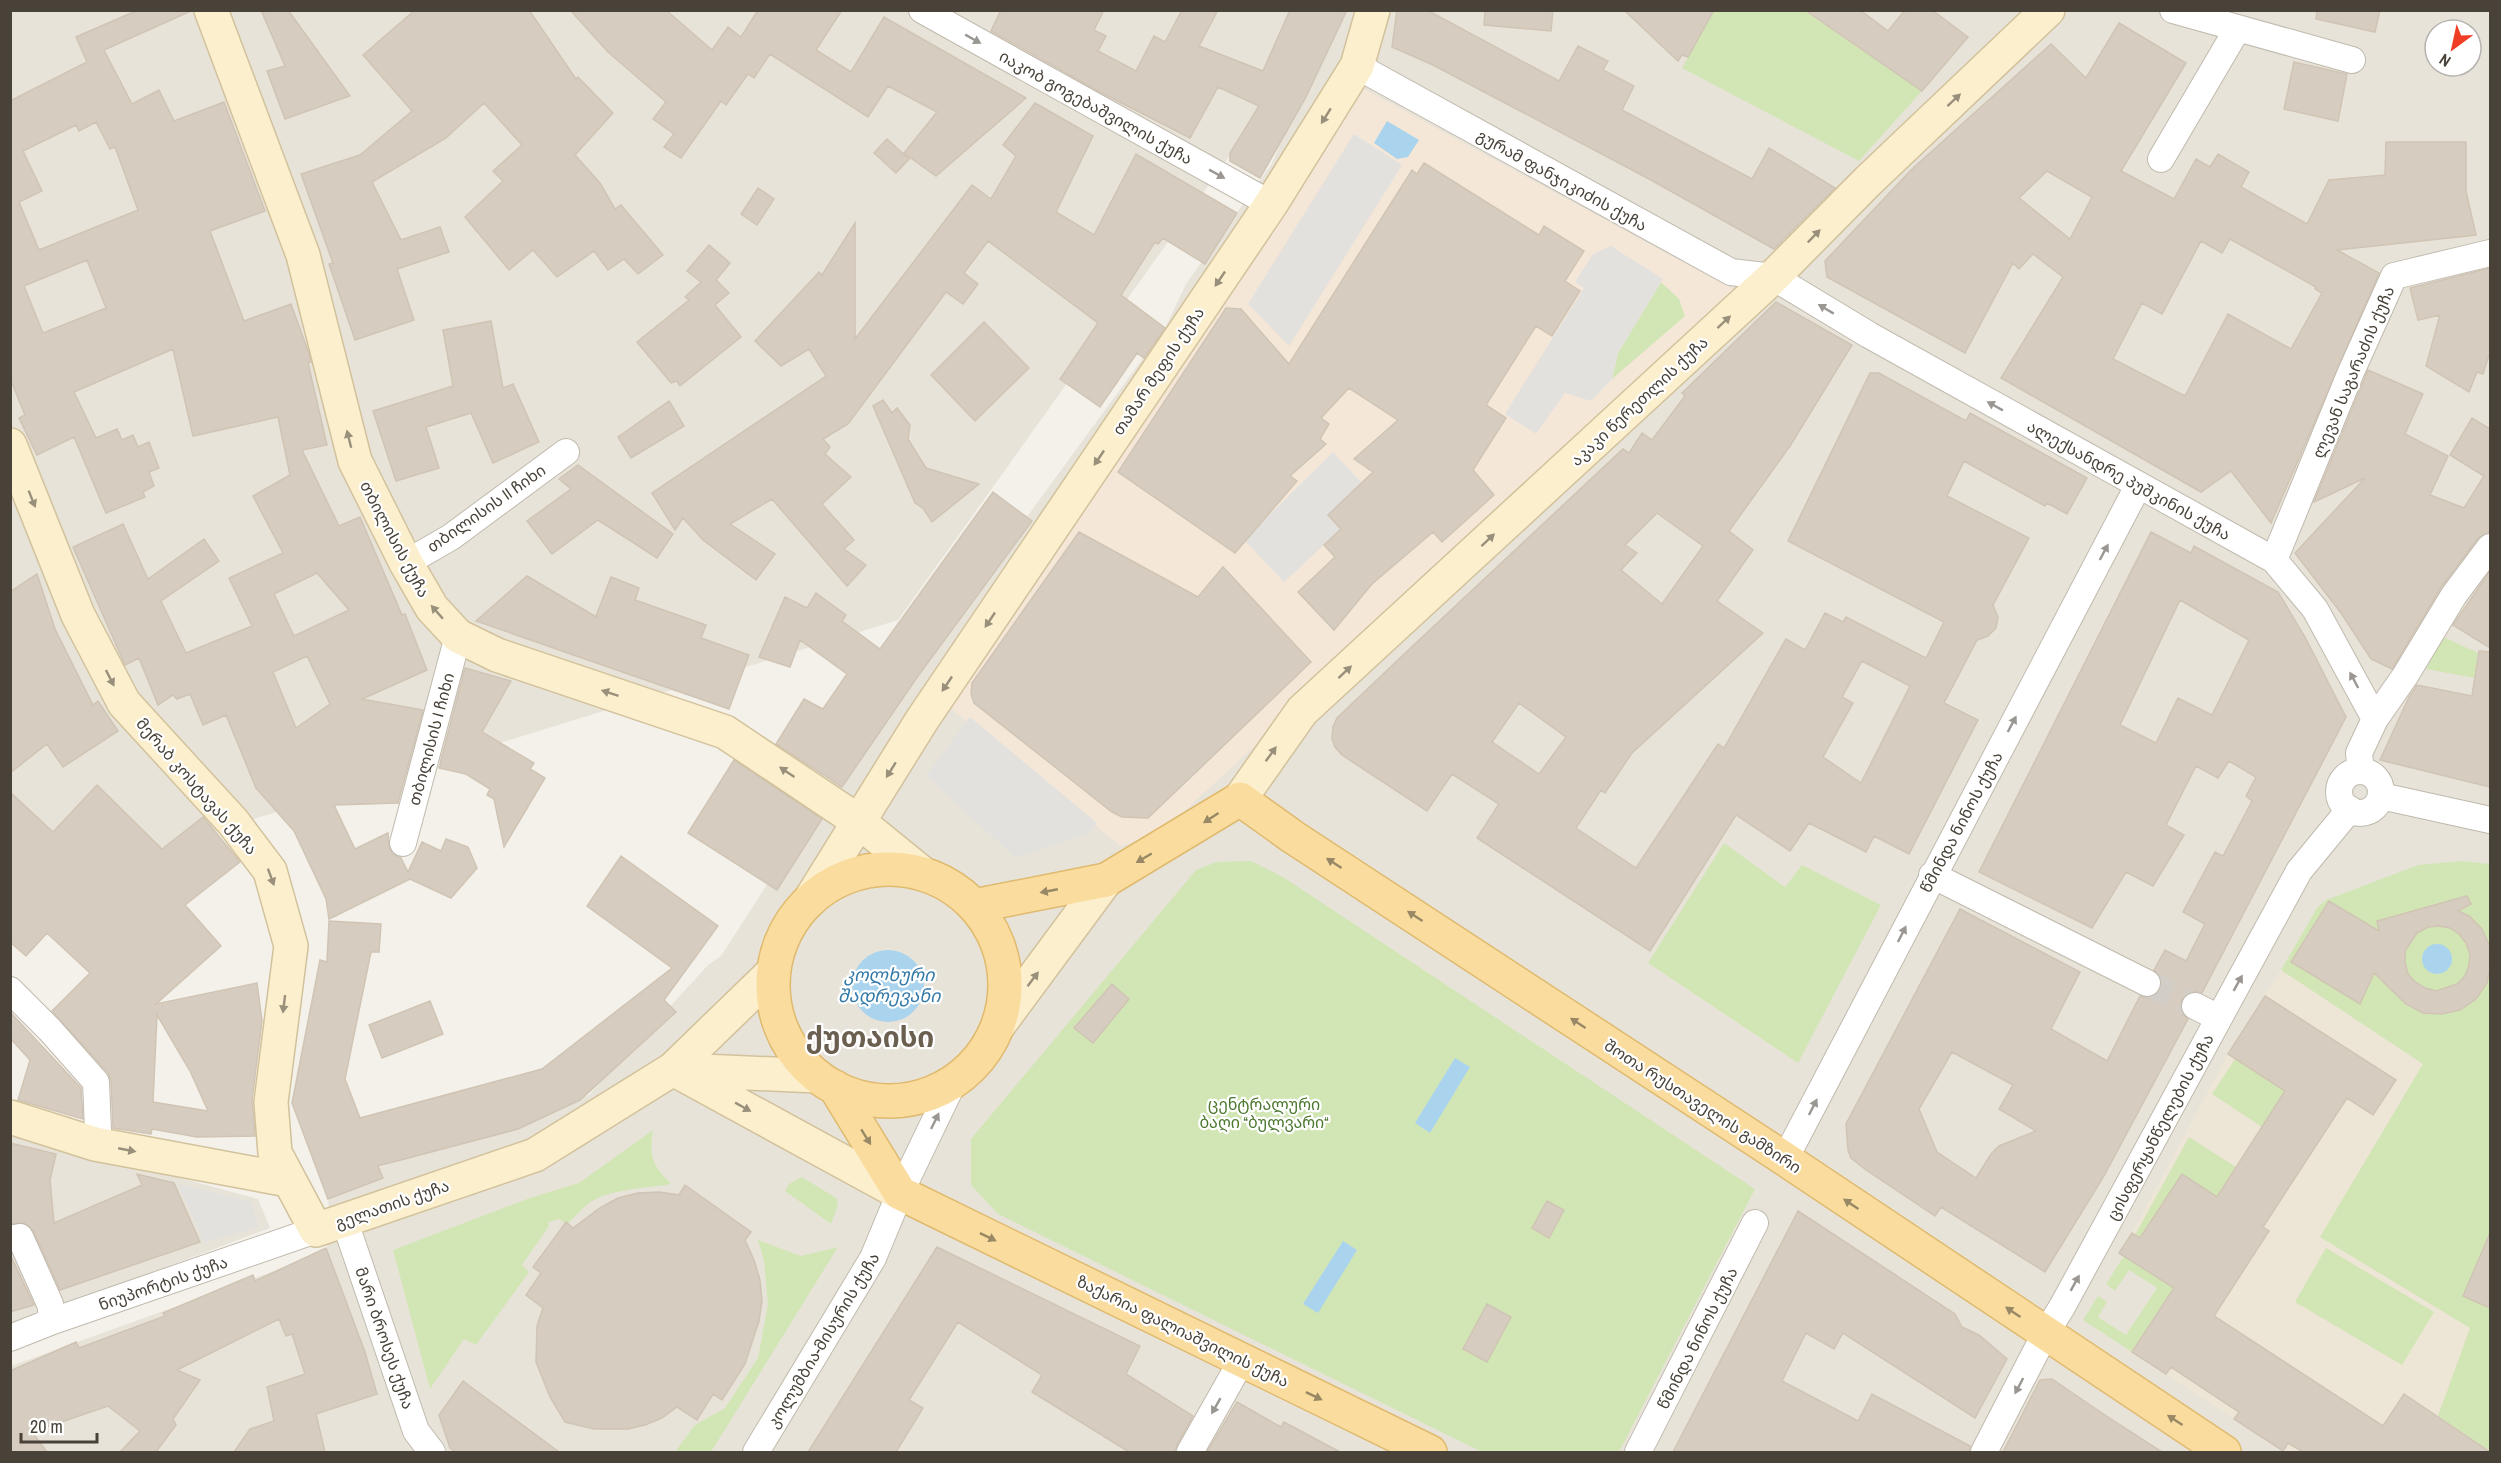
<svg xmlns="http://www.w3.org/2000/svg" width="2501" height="1463" font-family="'Archivo Narrow','Noto Sans Georgian',sans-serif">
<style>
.residential{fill:#e8e3d9;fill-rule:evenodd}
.commercial{fill:#f5e7d7}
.education{fill:#ede5d5}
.green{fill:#d2e6b5}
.parking{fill:#e3e1de}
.water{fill:#aad4ee}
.building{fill:#d6cdc0;stroke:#d0c4b4;stroke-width:1.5;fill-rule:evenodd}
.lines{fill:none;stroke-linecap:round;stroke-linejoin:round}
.street-tunnel{stroke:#d2cec7;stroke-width:26;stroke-dasharray:26 13;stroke-linecap:butt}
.street-casing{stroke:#c0b9ad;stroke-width:28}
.secondary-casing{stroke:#d2c29c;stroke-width:36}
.primary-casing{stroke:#dfba6e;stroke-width:36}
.street{stroke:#fff;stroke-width:26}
.secondary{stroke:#fcefcd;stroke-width:33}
.primary{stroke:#fadd9e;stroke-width:33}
.oneway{fill:#9a9792}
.oneway2{fill:#99907c}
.oneway3{fill:#988866}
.labels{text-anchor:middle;stroke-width:4.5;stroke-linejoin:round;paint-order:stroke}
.street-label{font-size:16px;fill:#484239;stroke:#fff}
.park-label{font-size:16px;fill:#4c782e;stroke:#fff}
.water-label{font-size:18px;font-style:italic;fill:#347aa8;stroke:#fff}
.town-label{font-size:28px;font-weight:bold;fill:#6b5f50;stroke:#fff}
</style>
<rect width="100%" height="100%" fill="#f4f1ea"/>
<path class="residential" d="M11,11H1333L898,620L11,894Z
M1338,11H2490V1452H11V1366L327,1252L329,1185L589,1095L708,965L721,956L835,779L1165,328L1186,284L1271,165ZM2435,30H2471V66H2435Z
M11,1132L258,1199L270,1228L11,1325Z"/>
<path class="commercial" d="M1357,85L1745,296L1158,835L1121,846L944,703Z"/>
<path class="education" d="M2281,970L2423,1064L2320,1237L2471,1328L2438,1416L2490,1452H2285L2132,1352L2173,1288L2119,1253L2132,1233L2228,1054Z"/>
<path class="green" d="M1714,11H1805L1922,91L1859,161L1682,68Z
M1661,282L1679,299L1685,316L1612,379L1618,353Z
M2443,637L2478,653L2475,678L2426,669Z
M1724,843L1785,887L1802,865L1881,905L1798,1063L1648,963Z
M1251,861L1283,877L1755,1189L1619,1452H1482L998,1214L971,1185V1139L1196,870L1216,862Z
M2461,861L2490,864V1451L2438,1416L2470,1328L2320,1237L2423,1064L2281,970L2317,908L2326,900L2418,865Z
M2235,1059L2285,1091L2262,1127L2212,1094Z
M653,1130C649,1156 652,1165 671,1184C648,1188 611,1189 592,1201C583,1207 575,1217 567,1224L559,1219L548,1222L549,1226L522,1265L529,1272L476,1345L464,1339L430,1389L393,1250L530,1198L579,1183Z
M2189,1137L2236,1167L2217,1197L2182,1174L2140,1238L2135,1235Z
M802,1177L836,1198L838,1205L831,1224L785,1191L789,1184Z
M758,1240L801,1256L838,1247L711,1452H675L695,1425L725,1408L758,1358L768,1304L764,1261Z
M2326,1248L2434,1312L2402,1365L2295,1302Z
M2124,1256L2174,1288L2132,1352L2083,1320L2098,1296L2107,1302L2098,1317L2126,1335L2157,1288L2129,1270L2115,1291L2106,1284Z"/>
<path class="parking" d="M1354,134L1402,165L1289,346L1248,304Z
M1611,246L1663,279L1618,353L1612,379L1591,401L1565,393L1536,434L1505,414L1584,288L1575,282L1593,254Z
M1333,452L1362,483L1328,515L1341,529L1284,582L1244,540Z
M970,717L1097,823L1087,834L1016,858L926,776Z
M178,1184L251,1202L259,1227L204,1243Z"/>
<path class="water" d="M1387,121L1419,140L1408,157L1397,159L1374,143Z
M2422 959a15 15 0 1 1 30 0a15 15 0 1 1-30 0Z
M852 986a36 36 0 1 1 72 0a36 36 0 1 1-72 0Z
M1455,1058L1470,1067L1430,1133L1415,1123Z
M1343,1241L1357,1250L1318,1313L1303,1304Z"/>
<path class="building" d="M138,10H193L104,50L132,104L159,90L174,121L224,102L265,211L210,231L244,321L291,304L309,354L311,362L308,363L327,445L302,450L339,526L360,517L402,615L405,614L427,670L362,699L423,710L398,803L334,805L355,849L388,833L389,847L393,854L401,858L408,872L422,842L441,851L446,839L468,847L477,868L451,898L410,879L329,919L326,899L294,831L256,788L226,715L203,725L190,694L177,699L173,695L158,705L139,658L125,665L73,547L123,524L148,579L204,539L219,561L161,601L186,653L252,626L229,578L283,553L253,496L290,475L278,417L193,436L173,349L74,392L96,438L117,429L122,440L133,435L138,447L149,442L159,468L149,472L154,486L143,492L145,497L106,513L74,437L37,455L19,418L25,415L10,378V101L87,62L76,37ZM96,122L110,149L115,147L138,210L39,250L19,202L42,191L23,151L76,125L79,131ZM87,260L106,308L43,333L24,286ZM317,573L349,610L294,636L274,594ZM307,656L330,704L296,728L273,672Z
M261,10H288L350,96L285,119L267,71L285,66Z
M415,10H529L576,79L578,77L613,113L575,155L600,183L615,209L621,205L663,255L638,274L624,259L608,270L594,251L557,277L533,250L509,270L465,217L503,181L493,171L522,145L484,103L446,138L372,182L401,240L440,227L449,252L397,269L414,320L355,340L329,264L333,263L301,174L360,155L412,111L363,55Z
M570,10H666L712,50L728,27L741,37L758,10H842L816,50L851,72L884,17L1026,98L936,176L904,153L937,112L888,86L868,117L770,54L754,78L748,74L726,105L721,101L681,158L664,147L674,134L653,119L666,102L608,52Z
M1001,10H1104L1094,30L1106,36L1098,51L1136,71L1154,36L1165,42L1182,10H1218L1199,46L1263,71L1290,10H1347L1306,97L1260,178L1230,161V153L1259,106L1218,87L1190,138L1100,92L991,31Z
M1397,10H1427L1559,81L1578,46L1608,61L1603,70L1634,86L1622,110L1752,179L1769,148L1835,188L1774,249L1651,180L1433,65L1392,47Z
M1485,10H1553L1551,31L1484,25Z
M1624,10H1714L1688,57L1682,55L1678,61Z
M1805,10H1860L1888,31L1905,10H1932L1968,37L1922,91Z
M2317,10H2380L2375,32L2316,19Z
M2119,23L2186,63L2121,171L2174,199L2196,159L2210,167L2218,154L2249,172L2241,187L2307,224L2329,180L2385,175L2386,142H2466V191L2476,235L2337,250L2379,273L2271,523L2231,471L2201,492L2001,378L2063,277L2033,254L2019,269L2013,263L1965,353L1827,277L1825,261L1912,169L2051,44L2086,78ZM2047,171L2092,197L2070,239L2019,198ZM2230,239L2316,287L2315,289L2322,293L2291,349L2228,314L2185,396L2113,359L2142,303L2162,314L2201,241L2222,253Z
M2294,62L2347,74L2338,121L2284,109Z
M1035,103L1093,136L1056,212L1094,235L1136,154L1237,213L1205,264L1163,238L1158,244L1155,242L1121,295L1165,328L1144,358L1137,353L1100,407L1060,379L1098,323L988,241L964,273L978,284L963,304L946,292L848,424L823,439L830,447L825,454L851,477L822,504L854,540L844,549L866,565L847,586L772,499L730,524L775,554L756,580L703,540L683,518L675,530L652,493L826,376L809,349L781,366L755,341L819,272L822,275L855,223V339L972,185L991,199L1016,156L1003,145Z
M887,139L909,159L896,173L874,153Z
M1424,163L1539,235L1544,226L1584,251L1565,281L1580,291L1552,336L1536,326L1486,405L1506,418L1473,470L1494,495L1442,542L1433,532L1372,584L1334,630L1298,592L1335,557L1324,545L1341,529L1328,515L1373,472L1354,459L1398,420L1349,388L1321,418L1329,424L1320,439L1326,444L1290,476L1297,481L1235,553L1118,472L1226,308L1241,309L1289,364L1412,170L1417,174Z
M758,188L774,199L757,225L741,214Z
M709,245L730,263L716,280L729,293L715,305L741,337L680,386L677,381L671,383L637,342L689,300L685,297L701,282L687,271Z
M2490,268V352L2483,374L2477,372L2469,392L2426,366L2440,315L2418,320L2410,288Z
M1776,302L1852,345L1790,446L1729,531L1753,550L1717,601L1763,633L1632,753L1605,793L1601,790L1576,828L1636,868L1718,744L1724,748L1786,639L1805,650L1825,613L1843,622L1846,617L1926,658L1944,622L1788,541L1870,373H1879L1966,421L1970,413L2087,478L2067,514L2047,503L2045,506L1964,461L1947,496L2029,538L1993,605L1998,617L1996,628L1988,636L1977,640L1944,703L1978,720L1909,854L1874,836L1866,852L1809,823L1790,851L1736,815L1650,951L1477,838L1499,804L1452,774L1427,811L1342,755L1335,747L1332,739L1333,727L1337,718L1401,657L1623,449L1629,453L1642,433L1652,440L1685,396L1682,393ZM1657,513L1703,546L1662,604L1621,570L1637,553L1625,545ZM1862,661L1910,686L1861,783L1823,757L1853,703L1842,697ZM1519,703L1566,737L1539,774L1492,742Z
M491,321L503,388L513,384L539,442L493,463L471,413L426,427L439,468L396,481L373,411L453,386L443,330Z
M984,322L1029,368L975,421L931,375Z
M2368,370L2423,394L2405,434L2448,456L2430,495L2464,508L2484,476L2450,455L2472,418L2490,429V532L2478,538L2442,586L2392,669L2371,659L2341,613L2295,553L2365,478L2314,502Z
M883,400L892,413L897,408L910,425L908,439L926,468L979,484L932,522L923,508L915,503L873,406Z
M669,401L684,426L631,458L618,437Z
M578,465L673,534L657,558L598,520L552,554L527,521L571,489L559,479Z
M993,492L1032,521L918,676L842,787L776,744L804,699L823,709L847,674L800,640L790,667L759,657L785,597L807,608L816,593L846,615L842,621L880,649Z
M1079,532L1198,597L1223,567L1311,662L1148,818L1122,817L1112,812L974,703L971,694L972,683Z
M2151,532L2191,553L2194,546L2278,592L2305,637L2346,717L2202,993L2194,991L2182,999L2180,1007L2183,1015L2188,1019L2104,1176L2045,1272L1941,1207L1935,1216L1866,1170L1851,1158L1848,1150L1846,1124L1960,909L2080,972L2051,1029L2107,1061L2140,996L2148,998L2160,990L2162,982L2154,970L2165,950L2186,961L2205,924L2183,912L2215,852L2223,856L2252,801L2246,796L2256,777L2229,761L2218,778L2196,766L2166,825L2184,835L2153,886L2126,872L2092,928L1979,872ZM2180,600L2249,640L2212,715L2178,698L2156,743L2120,725ZM1952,1052L2013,1085L1999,1109L2036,1131L1999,1146L1991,1154L1976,1178L1937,1152L1919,1109Z
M2490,571V648L2453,625Z
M37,574L55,629L93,705L98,701L118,731L63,767L47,744L10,773V592Z
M527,576L598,618L596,616L611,577L639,588L635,600L706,625L701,638L749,655L729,709L476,621Z
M2479,651L2490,652V787L2380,760L2409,697L2417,685L2472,696Z
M465,668L511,681L482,732L534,763L530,769L545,778L504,847L494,799L487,795L490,789L466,774L439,768Z
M734,760L822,819L777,890L688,833Z
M97,785L162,849L203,817L240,862L185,905L221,946L156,1004L257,983L262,1021L252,1100L255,1136L197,1137L152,1129L151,1134L113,1128L111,1081L108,1073L52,1011L90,973L47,933L26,956L10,942V792L53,832ZM157,1015L190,1071L208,1111L153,1102Z
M621,856L718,926L664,1000L676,1012L580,1100L518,1129L378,1166L383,1178L328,1199L292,1103L320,960L327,962L329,921L381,924L379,952H371L345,1079L360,1118L542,1069L672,968L587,906Z
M2467,896L2471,904L2458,911L2469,916L2482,929L2490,947V969L2487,983L2476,999L2460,1010L2442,1014L2423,1013L2406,1004L2374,973L2360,1004L2291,962L2329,901L2379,931L2377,921ZM2439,926L2450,928L2459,934L2466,943L2470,955L2469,965L2465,976L2457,984L2436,991L2425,988L2415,982L2408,974L2405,962V951L2417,933L2428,927Z
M1112,984L1129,999L1093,1043L1074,1028Z
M2265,996L2396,1080L2373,1115L2347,1098L2263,1227L2269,1231L2214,1316L2383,1426L2404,1394L2490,1452H2303L2288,1443L2283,1451L2234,1419L2239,1412L2171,1367L2166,1374L2132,1352L2174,1288L2119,1253L2132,1233L2140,1238L2182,1174L2217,1197L2285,1091L2228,1054Z
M430,1001L443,1034L382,1058L369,1025Z
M10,1012L81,1088L83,1119L18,1100L30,1060L10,1038Z
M10,1143L56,1154L50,1180L54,1223L142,1185L137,1174L174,1183L200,1242L60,1290L33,1230L24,1223L10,1224Z
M685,1185L751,1232L745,1240L754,1260L760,1280L762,1301L759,1321L745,1364L722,1400L713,1394L697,1420L677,1407L662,1418L645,1425L628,1429H594L565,1422L550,1397L536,1362L537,1326L543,1308L526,1295L541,1273L533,1267L566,1222L573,1228L600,1208L618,1198L638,1193L659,1192L679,1195Z
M1547,1201L1564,1210L1549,1238L1532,1228Z
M1798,1211L1955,1314L1962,1327L1979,1335L2007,1359L1975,1418L1843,1333L1834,1349L1806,1333L1782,1381L1858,1421L1872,1394L1970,1446L1969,1452H1673Z
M2490,1233V1308L2463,1296Z
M937,1247L1140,1346L1126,1374L1193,1416L1177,1445L1175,1452H1129L1032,1392L1042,1375L958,1322L909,1400L923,1408L896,1452H808Z
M326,1248L365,1352L377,1394L316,1414L325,1452H234L250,1429L274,1421L267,1387L305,1374L292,1334L286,1336L279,1319L177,1370L200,1380L173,1419L176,1425L156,1452H120L140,1431L108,1406L32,1432L47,1452H10V1371L76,1342L79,1348L165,1316L163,1313L253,1275L255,1281Z
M10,1254L34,1305L10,1312Z
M1487,1304L1511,1317L1487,1362L1463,1349Z
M2052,1379L2108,1417L2162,1452H2003L2040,1380Z
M463,1381L559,1452H456L450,1448L439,1415Z
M1237,1402L1281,1427L1284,1422L1340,1452H1207Z"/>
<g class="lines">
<path class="street-tunnel" d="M2147,983L2195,1006"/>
<defs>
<path id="street" d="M922,10L1271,204
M2173,10L2352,60
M1357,66L1731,272L1773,277L1869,335L2274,560L2315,609L2375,719L2359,753L2361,771
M2161,159L2238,28
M2274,560L2351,372L2394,276L2490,253
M406,563L451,537L566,452
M2375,719L2405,676L2454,595L2490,547
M2339 792a21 21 0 1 1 42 0a21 21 0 1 1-42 0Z
M2381,796L2490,820
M403,843L458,636
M1932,875L2147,983
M10,990L50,1030L96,1082L98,1130L95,1144
M2195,1006L2219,1018
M1785,1159L2138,486
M344,1219L416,1431L432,1452
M10,1239L20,1237L50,1304L53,1321
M10,1338L53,1321L316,1230
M756,1452L873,1258L900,1193L954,1081
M1190,1452L1242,1360
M1638,1452L1755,1223
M1984,1452L2045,1334L2062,1307L2299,871L2350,809"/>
<path id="secondary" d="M211,10L303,255L355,461L406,563L432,608L458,636L497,655L725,732L858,821L922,873
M10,445L78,615L124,703L233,822L270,871L291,946L271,1102L275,1153L316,1230L535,1155L673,1069L773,972
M1240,799L1302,711L1773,277L1868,181L2048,10
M810,900L922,720L1271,204L1357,66L1373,10
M998,1026L1106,880
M673,1069L900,1193
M681,1070L817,1076
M10,1117L95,1144L288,1180"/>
<path id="primary" d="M773 985a116 116 0 1 1 232 0a116 116 0 1 1-232 0Z
M974,906L1106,880L1240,799L1293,837L1785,1159L2224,1452
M835,1087L900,1193L1430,1452"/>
</defs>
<use href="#street" class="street-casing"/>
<use href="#secondary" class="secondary-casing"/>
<use href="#primary" class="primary-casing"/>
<use href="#street" class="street"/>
<use href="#secondary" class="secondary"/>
<use href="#primary" class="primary"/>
</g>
<defs><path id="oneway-solid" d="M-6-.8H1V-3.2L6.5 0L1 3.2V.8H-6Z" transform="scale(1.5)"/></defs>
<g class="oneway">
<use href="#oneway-solid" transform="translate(973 39) rotate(29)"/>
<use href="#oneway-solid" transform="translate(1217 174) rotate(29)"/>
<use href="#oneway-solid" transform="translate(1826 309) rotate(-149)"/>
<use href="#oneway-solid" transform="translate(1995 406) rotate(-151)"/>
<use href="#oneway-solid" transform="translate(2104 552) rotate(-62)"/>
<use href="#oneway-solid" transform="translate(2354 680) rotate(-118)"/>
<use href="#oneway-solid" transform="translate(2012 724) rotate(-62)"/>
<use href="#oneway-solid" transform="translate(1902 934) rotate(-63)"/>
<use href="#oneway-solid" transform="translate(2238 983) rotate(-61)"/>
<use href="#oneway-solid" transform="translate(1813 1107) rotate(-63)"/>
<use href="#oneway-solid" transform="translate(935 1121) rotate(-64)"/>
<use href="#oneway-solid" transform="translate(2075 1283) rotate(-61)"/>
<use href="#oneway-solid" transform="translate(2019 1386) rotate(118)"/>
<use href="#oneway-solid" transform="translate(1216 1406) rotate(120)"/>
</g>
<g class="oneway2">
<use href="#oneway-solid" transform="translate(1954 100) rotate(-43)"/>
<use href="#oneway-solid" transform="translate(1326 116) rotate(122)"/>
<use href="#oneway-solid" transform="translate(1814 236) rotate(-46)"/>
<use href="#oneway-solid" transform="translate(1220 279) rotate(124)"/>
<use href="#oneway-solid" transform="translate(1724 322) rotate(-43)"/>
<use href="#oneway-solid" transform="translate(349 439) rotate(-104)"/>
<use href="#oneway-solid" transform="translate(1099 458) rotate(124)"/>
<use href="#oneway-solid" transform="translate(32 499) rotate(68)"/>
<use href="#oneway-solid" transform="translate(1488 540) rotate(-43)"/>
<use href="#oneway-solid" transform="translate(437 612) rotate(-131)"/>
<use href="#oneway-solid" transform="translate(990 620) rotate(124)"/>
<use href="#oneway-solid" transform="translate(1345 672) rotate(-43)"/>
<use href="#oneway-solid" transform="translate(110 678) rotate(63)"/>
<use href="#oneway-solid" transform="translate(947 684) rotate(124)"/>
<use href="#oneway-solid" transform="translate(610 693) rotate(-162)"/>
<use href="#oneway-solid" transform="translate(1271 754) rotate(-54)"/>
<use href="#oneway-solid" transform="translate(891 770) rotate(122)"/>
<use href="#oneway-solid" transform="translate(787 772) rotate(-146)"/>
<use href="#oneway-solid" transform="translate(271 877) rotate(70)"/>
<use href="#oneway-solid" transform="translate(1033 979) rotate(-53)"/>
<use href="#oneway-solid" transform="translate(284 1004) rotate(97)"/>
<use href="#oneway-solid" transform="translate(743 1107) rotate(29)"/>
<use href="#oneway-solid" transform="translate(127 1150) rotate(11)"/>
</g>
<g class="oneway3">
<use href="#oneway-solid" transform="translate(1211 818) rotate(147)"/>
<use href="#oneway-solid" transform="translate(1144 858) rotate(150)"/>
<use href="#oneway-solid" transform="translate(1334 863) rotate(-147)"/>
<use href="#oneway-solid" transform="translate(1049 891) rotate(169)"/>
<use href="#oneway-solid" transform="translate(1415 916) rotate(-147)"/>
<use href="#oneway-solid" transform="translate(1578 1023) rotate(-147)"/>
<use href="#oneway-solid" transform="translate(866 1137) rotate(58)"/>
<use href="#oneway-solid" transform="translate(1851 1204) rotate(-146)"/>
<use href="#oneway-solid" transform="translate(988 1237) rotate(26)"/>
<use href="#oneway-solid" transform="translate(2013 1312) rotate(-146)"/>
<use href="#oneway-solid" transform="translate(1314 1396) rotate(26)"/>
<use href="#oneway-solid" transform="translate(2175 1420) rotate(-147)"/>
</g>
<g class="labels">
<g class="street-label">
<text transform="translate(1096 107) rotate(29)" y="6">იაკობ გოგებაშვილის ქუჩა</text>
<text transform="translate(1562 180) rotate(29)" y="6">გურამ ფანჯიკიძის ქუჩა</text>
<text transform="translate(1158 371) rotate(-56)" y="6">თამარ მეფის ქუჩა</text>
<text transform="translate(2353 372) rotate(-67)" y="6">ლევან საგარაძის ქუჩა</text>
<text transform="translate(1639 401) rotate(-43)" y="6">აკაკი წერეთლის ქუჩა</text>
<text transform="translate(2129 480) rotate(29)" y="6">ალექსანდრე პუშკინის ქუჩა</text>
<text transform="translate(486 508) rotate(-35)" y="6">თბილისის II ჩიხი</text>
<text transform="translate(395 539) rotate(62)" y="6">თბილისის ქუჩა</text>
<text transform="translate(431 739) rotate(-75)" y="6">თბილისის I ჩიხი</text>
<text transform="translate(197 786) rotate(49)" y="6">მერაბ კოსტავას ქუჩა</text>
<text transform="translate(1961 822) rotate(-62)" y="6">წმინდა ნინოს ქუჩა</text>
<text transform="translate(1703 1106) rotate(33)" y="6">შოთა რუსთაველის გამზირი</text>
<text transform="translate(2160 1127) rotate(-62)" y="6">ცისფერყანწელების ქუჩა</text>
<text transform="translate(392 1204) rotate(-19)" y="6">გელათის ქუჩა</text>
<text transform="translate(163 1283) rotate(-19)" y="6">ნიუპორტის ქუჩა</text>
<text transform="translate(1183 1331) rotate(26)" y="6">ზაქარია ფალიაშვილის ქუჩა</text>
<text transform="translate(385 1338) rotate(71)" y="6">მარი ბროსეს ქუჩა</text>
<text transform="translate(1697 1338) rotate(-63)" y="6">წმინდა ნინოს ქუჩა</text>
<text transform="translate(823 1340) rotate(-59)" y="6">კოლუმბია-მისურის ქუჩა</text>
</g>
<g class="park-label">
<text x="1264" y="1110">ცენტრალური<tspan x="1264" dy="18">ბაღი “ბულვარი“</tspan></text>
</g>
<g class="water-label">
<text x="889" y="981">კოლხური<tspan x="889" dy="21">შადრევანი</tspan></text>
</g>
<g class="town-label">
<text x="870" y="1047">ქუთაისი</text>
</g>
</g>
<rect width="2501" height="1463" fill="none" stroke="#484239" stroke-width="24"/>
<g transform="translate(2453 48) rotate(213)"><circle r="28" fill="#ffffff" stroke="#b6b3b0" stroke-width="1.5"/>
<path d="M0-4.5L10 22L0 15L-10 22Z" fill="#f03e26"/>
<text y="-9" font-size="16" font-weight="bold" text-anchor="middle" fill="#484239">N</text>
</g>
<path d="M21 1433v9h76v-9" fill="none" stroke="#484239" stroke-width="3"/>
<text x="30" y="1433" font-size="18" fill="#484239" stroke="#ffffff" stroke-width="4.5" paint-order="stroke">20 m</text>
</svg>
